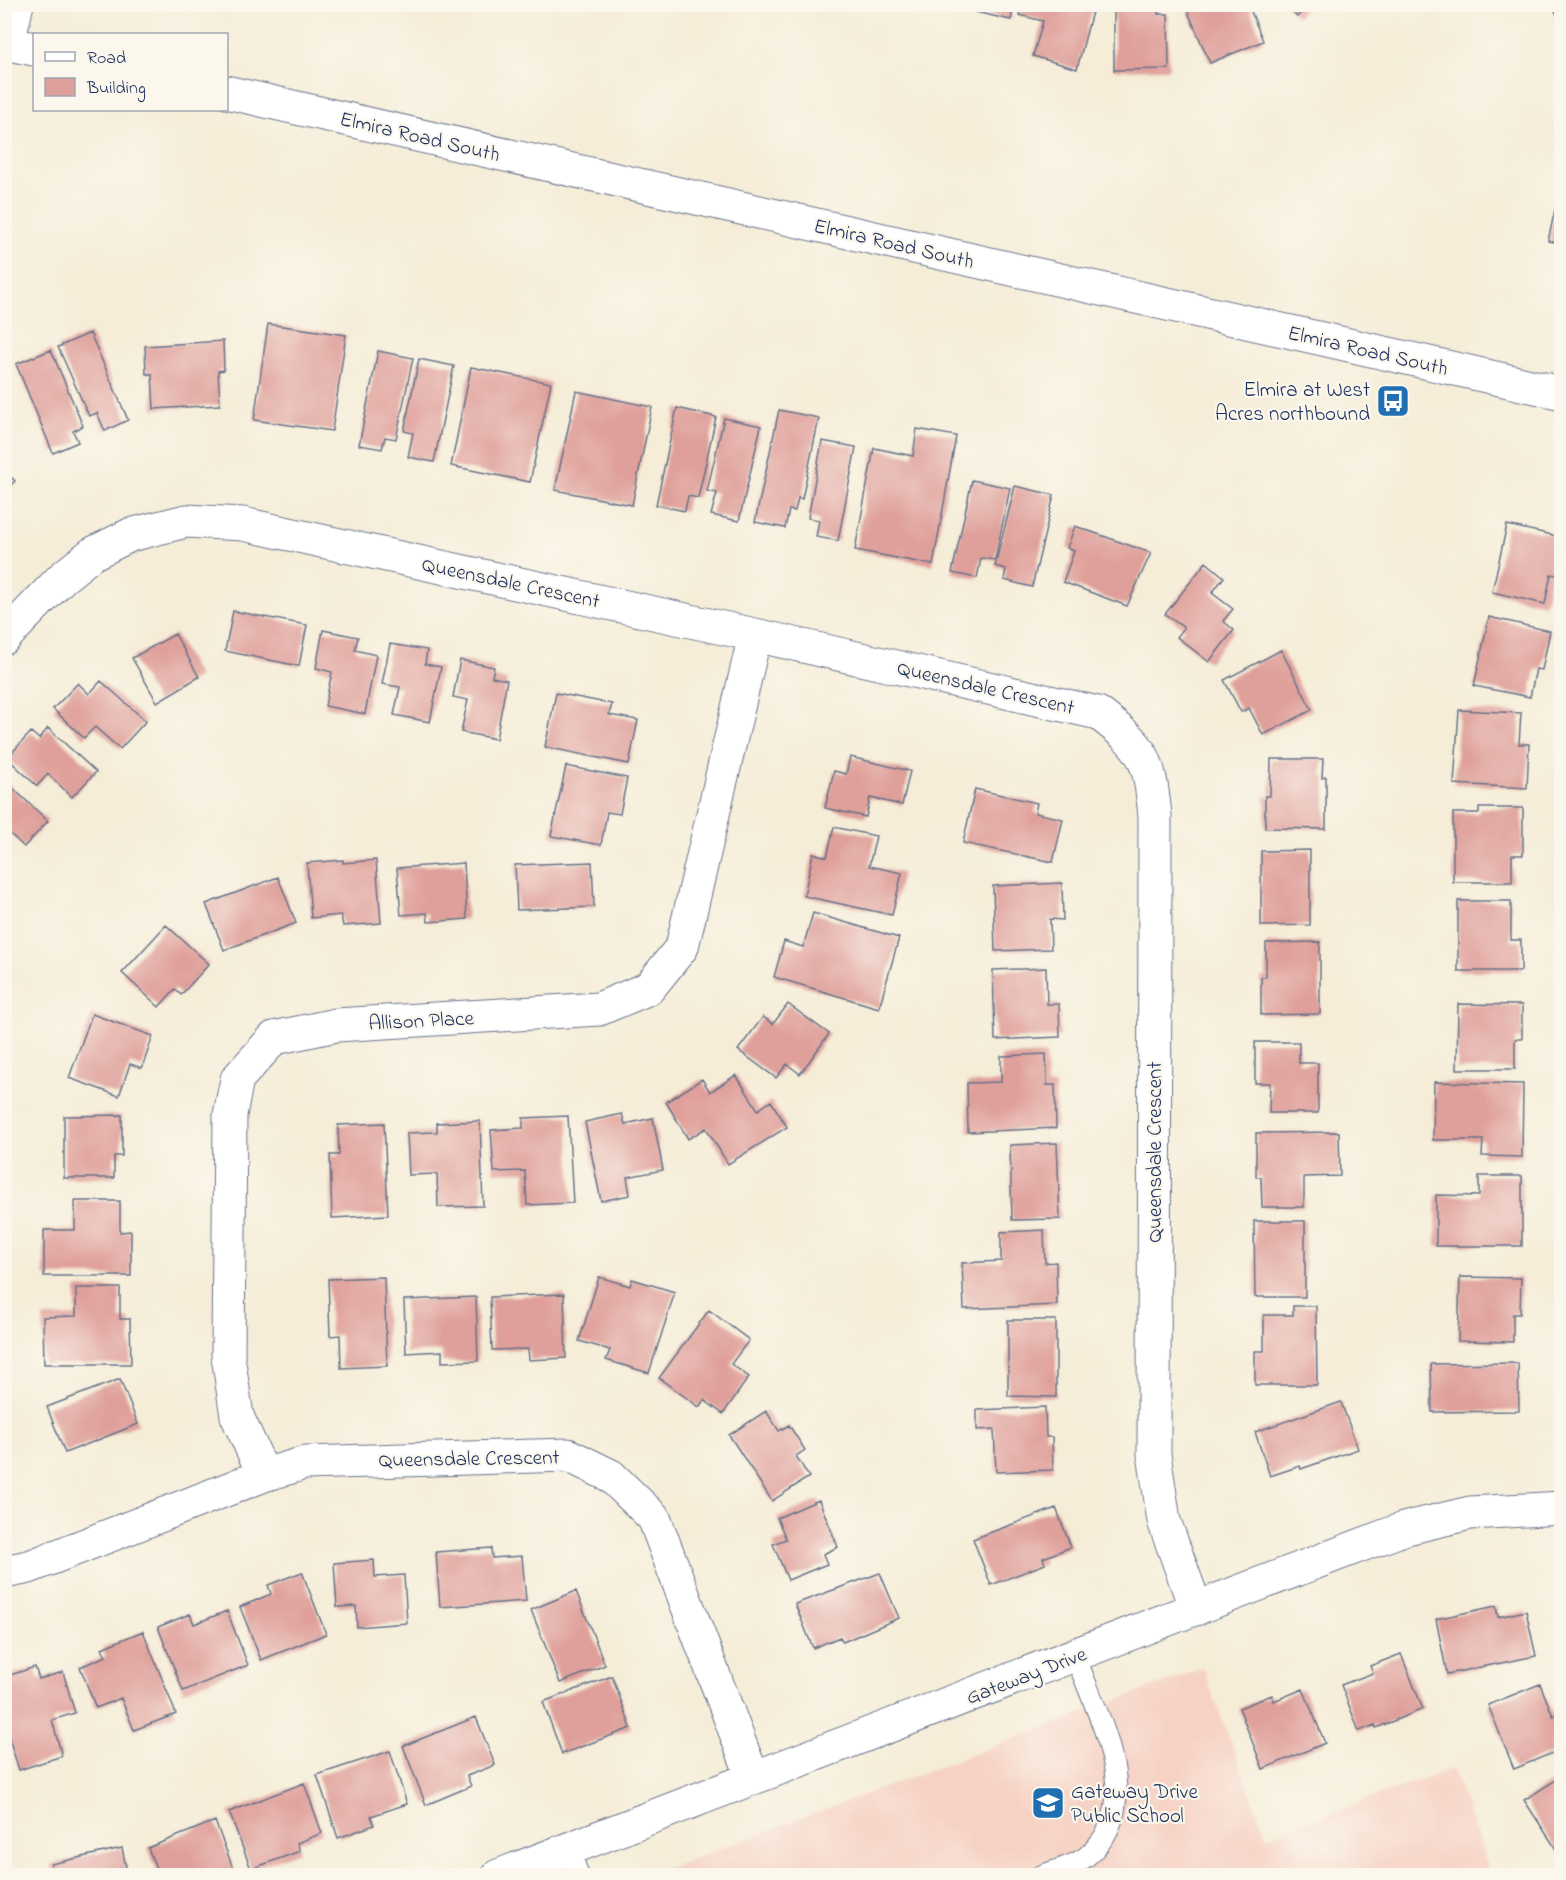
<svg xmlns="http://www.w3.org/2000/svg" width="1566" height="1880" font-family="'Indie Flower',sans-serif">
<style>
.built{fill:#f6d2c4}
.building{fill:#df9f9a}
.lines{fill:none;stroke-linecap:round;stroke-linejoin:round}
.service-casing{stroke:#677289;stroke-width:22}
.minor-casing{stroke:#677289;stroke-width:35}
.tertiary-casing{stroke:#677289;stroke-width:35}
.service{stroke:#fff;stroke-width:20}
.minor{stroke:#fff;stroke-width:33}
.tertiary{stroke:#fff;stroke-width:33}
.labels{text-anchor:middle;stroke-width:4.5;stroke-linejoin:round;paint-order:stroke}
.street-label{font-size:21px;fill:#1b2f5e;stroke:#fbf7ec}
.poi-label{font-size:21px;fill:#1b2f5e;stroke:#fbf7ec;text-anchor:end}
</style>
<rect width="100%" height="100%" fill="#fbf7ec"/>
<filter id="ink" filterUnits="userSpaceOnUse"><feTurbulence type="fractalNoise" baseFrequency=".0167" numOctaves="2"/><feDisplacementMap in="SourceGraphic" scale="12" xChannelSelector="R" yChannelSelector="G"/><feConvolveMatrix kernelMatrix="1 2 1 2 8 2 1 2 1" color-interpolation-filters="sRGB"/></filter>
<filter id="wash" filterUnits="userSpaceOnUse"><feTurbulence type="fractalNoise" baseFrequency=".008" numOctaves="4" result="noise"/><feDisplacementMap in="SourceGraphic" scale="24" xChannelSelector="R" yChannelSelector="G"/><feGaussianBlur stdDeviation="1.35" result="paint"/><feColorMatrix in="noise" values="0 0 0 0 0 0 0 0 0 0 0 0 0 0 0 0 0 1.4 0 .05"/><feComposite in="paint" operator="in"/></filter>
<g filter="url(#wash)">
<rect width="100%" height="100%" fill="#f5edd8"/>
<path class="built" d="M1203,1668L1267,1837L1453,1768L1491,1875L647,1876Z"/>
<g id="blocks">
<path class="building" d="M963,4H1014L1011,20L962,9Z
M1022,4H1094L1077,69L1033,56L1043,21L1019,15Z
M1114,4H1158V14H1168L1169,69L1114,70Z
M1196,4H1248L1263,41L1210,63L1188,12L1198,8Z
M1285,4H1310L1297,17Z
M1552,4H1562V26Z
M1558,196L1562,197V243L1548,241Z
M268,324L346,335L332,431L254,420Z
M90,333L128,420L105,431L97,413L89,416L58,347Z
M223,341L224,370L218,371L220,405L154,409L152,374H146L145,346Z
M51,350L83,426L73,431L78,442L53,453L16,364Z
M378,351L413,358L396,439L385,437L382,449L359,445Z
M419,359L454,366L434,462L408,457L413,433L404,431Z
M471,367L551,383L530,482L451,466Z
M576,391L652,407L632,505L555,490Z
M677,408L716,417L698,498L688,496L685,511L656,505Z
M779,410L819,418L802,499L798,498L795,511L789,510L785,528L755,522Z
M724,418L761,426L739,521L711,515L717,493L707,491Z
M917,429L956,436L933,565L855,550L874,448L913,456Z
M822,441L856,447L838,541L816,537L819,520L808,518Z
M4,470L15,481L4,492Z
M972,480L1010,488L995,560L981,558L977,578L952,573Z
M1015,486L1054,495L1032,587L1004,580L1006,569L995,566Z
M1507,525L1562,537V557L1557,575L1551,574L1545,604L1492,592Z
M1075,526L1151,553L1127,606L1063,582L1074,551L1067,548Z
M1206,562L1224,577L1212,593L1233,609L1223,621L1234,630L1209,662L1177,637L1184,628L1165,614Z
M233,611L307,625L299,666L225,651Z
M1489,617L1550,631L1542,670L1536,669L1530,697L1474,686Z
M323,630L358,637L355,650L376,655L365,714L325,706L332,672L316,668Z
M175,634L199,677L157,702L132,658Z
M390,644L427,650L425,664L441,667L430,722L394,715L400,687L382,684Z
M1281,650L1312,710L1263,735L1249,708L1241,712L1224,680Z
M460,660L494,667L492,677L507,680L496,739L461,732L468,700L453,697Z
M101,681L146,721L120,749L95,727L84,738L53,709L78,683L89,694Z
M556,693L612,704L609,715L638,720L629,764L545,747Z
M1459,710L1521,713L1519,744H1529L1527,788L1454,784Z
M48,728L96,772L72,797L48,774L37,786L7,758L31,732L39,739Z
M850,757L910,771L902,805L870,798L866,817L825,808L834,771L846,774Z
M1271,759H1323L1322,778L1326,777V829L1265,828V796H1270Z
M566,766L627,778L620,814L607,812L601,845L551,836Z
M4,780L48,821L24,847L4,828Z
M975,789L1037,803L1035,813L1063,819L1053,862L963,843Z
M1479,808H1523V855H1512V882H1453V813H1479Z
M834,827L876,836L869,866L902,873L892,915L804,896L813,853L827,857Z
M1310,850V925L1261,926V851Z
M343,860V863L376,860L381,923L343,926L341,915L311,918L307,863Z
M592,862L594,907L517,910L515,865Z
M464,863L467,919L428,922L427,913L401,915L397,868Z
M278,877L296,923L224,950L206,904Z
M1062,883L1063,920L1050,919L1051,949L995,951L993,886Z
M1458,901H1511V940H1521V971H1458Z
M813,913L899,938L879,1008L774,977L784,941L803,947Z
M166,925L209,964L181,995L175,989L159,1007L122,973Z
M1320,942V1014L1261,1015V977H1266V943Z
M1046,968L1047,1004H1059L1060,1037L995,1040L993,970Z
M788,1004L829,1034L800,1074L787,1064L776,1078L738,1050L763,1017L773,1024Z
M1458,1004L1522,1005V1039H1515V1069H1457Z
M92,1014L153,1036L142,1068L130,1064L119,1096L69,1078Z
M1255,1042H1299V1063H1318V1113H1269L1270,1083H1255Z
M1046,1054L1047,1085H1055L1056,1128L968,1132L967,1083L1001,1082V1056Z
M736,1075L758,1110L771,1101L787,1127L728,1164L706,1128L688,1139L666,1102L702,1079L710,1092Z
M1434,1082L1523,1084L1522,1157L1482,1156L1483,1140H1433Z
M622,1114L625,1124L653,1118L663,1170L627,1177L630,1195L601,1201L585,1122Z
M122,1115V1156H114V1178H64V1116Z
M568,1116L573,1203L527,1205L525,1171L494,1172L491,1130L523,1128V1118Z
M480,1121L483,1206L438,1207L437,1174L409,1175L407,1133L437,1132V1123Z
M384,1123L388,1215L332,1218L330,1155H339L338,1125Z
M1339,1132L1340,1176L1304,1177V1207H1262L1261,1177H1256V1133Z
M1057,1143L1060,1219L1012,1220L1010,1145Z
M1479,1176H1522V1246H1436V1195L1479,1196Z
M75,1201H120V1232L131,1231V1276H44V1230H75Z
M1254,1221H1305V1297H1255Z
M1044,1230L1045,1263L1056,1262L1057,1305L964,1309L962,1263L1001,1261V1232Z
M384,1277L387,1366L341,1368L340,1335L330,1336L328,1279Z
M599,1277L630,1286L632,1279L675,1292L649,1373L606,1360L610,1350L579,1341Z
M1460,1277L1521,1278L1520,1314H1513V1342L1458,1341Z
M76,1288H120V1319H130L131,1364H44L43,1317L76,1316Z
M564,1294L566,1358L529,1360L528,1349L492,1350L490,1297Z
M476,1297L478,1361L442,1362V1351L406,1353L404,1300Z
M1293,1306H1316L1317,1385H1255V1351H1264V1315H1293Z
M709,1310L749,1340L731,1364L749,1377L723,1414L704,1400L699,1407L659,1378Z
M1008,1320H1056V1397L1008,1396Z
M1518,1363L1519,1411L1432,1412L1431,1364Z
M120,1379L138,1424L65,1453L47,1407Z
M1341,1402L1358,1449L1301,1469L1300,1466L1270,1476L1255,1432Z
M1045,1407L1046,1437H1052L1053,1470L996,1472L994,1429L977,1430V1410Z
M766,1411L779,1431L789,1425L805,1450L796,1456L809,1477L772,1501L729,1435Z
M819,1500L838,1547L823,1554L827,1564L788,1580L773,1544L786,1539L777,1518Z
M1056,1508L1071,1547L1043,1558L1045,1564L991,1585L973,1539Z
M491,1548L492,1558L522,1556L526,1601L440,1607L436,1552Z
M374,1560L375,1577L404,1575L407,1623L357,1627L356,1606L337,1607L334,1563Z
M302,1572L326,1634L261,1660L240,1607L271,1594L268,1585Z
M880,1573L899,1618L843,1642L840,1637L813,1648L795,1604Z
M576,1591L605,1665L560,1683L531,1610Z
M1496,1606L1498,1617L1526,1611L1536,1656L1447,1674L1436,1619Z
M227,1611L248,1665L183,1691L158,1627L190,1614L194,1624Z
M143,1631L176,1714L134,1730L121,1698L96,1708L80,1667L106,1656L102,1648Z
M1401,1654L1423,1709L1376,1728L1375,1725L1359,1731L1341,1685L1373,1673L1370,1666Z
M35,1667L39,1679L63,1672L75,1713L52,1720L62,1756L19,1770L4,1722V1677Z
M612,1676L631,1728L562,1754L543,1702Z
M1540,1684L1553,1716L1559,1713L1562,1719V1749L1514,1769L1488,1705Z
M1303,1689L1325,1743L1263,1769L1239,1708L1272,1695L1274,1701Z
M476,1717L495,1765L467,1776L471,1786L426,1805L403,1746Z
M390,1751L407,1804L371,1816L374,1825L338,1838L317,1775Z
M1562,1776V1858L1524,1800Z
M304,1783L322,1833L297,1843L300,1851L251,1869L229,1812Z
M215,1821L235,1873L228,1876H159L148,1848Z
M122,1848L128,1876H54L51,1864Z"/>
</g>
</g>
<g filter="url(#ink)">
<use href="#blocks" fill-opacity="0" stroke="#677289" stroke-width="1.5"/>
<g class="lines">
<defs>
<path id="service" d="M569,1848L579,1876
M1040,1876C1054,1870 1075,1866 1087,1856C1149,1805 1097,1717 1076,1657"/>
<path id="minor" d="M8,43L17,4
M4,638L62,578L92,554L130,535L186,521L243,524L755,635L1098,713C1145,749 1149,756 1155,816L1154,1454L1164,1521L1196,1609
M264,1475L237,1416L228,1356L230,1115L237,1079L274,1038L336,1025L599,1009L649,988L682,947L755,635
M4,1572L29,1567L264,1475L305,1463L568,1455L611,1476L654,1518L753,1778
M498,1876L1403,1529L1470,1513L1562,1508"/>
<path id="tertiary" d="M4,43L34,49
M226,92L1562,393"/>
</defs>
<use href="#service" class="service-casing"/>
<use href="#minor" class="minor-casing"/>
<use href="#tertiary" class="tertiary-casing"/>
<use href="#service" class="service"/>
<use href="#minor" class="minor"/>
<use href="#tertiary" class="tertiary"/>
</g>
</g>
<defs>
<symbol id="bus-square" viewBox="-11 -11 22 22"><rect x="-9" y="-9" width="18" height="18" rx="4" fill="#1f6fb2" stroke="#fbf7ec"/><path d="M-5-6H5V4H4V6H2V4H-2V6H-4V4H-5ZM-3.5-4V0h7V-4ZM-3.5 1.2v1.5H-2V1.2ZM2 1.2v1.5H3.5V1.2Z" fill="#fff"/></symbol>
<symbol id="school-square" viewBox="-11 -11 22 22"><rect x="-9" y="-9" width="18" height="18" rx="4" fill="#1f6fb2" stroke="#fbf7ec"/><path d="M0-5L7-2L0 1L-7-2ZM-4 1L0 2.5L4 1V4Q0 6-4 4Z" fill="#fff"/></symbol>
</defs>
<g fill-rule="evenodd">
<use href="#bus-square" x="1374" y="382" width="38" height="38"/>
<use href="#school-square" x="1029" y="1784" width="38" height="38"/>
</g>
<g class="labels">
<g class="street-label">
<text transform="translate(420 136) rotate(13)" y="7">Elmira Road South</text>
<text transform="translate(894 243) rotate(13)" y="7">Elmira Road South</text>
<text transform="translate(1368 350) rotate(13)" y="7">Elmira Road South</text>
<text transform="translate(511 582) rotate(12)" y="7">Queensdale Crescent</text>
<text transform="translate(986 687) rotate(13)" y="7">Queensdale Crescent</text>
<text transform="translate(421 1020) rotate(-3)" y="7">Allison Place</text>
<text transform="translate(1154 1152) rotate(-90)" y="7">Queensdale Crescent</text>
<text transform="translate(469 1458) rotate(-1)" y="7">Queensdale Crescent</text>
<text transform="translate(1026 1675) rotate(-21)" y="7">Gateway Drive</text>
</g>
<g class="poi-label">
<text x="1370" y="396">Elmira at West<tspan x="1370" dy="24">Acres northbound</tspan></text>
<text x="1071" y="1798" text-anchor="start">Gateway Drive<tspan x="1071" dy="24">Public School</tspan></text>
</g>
</g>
<rect width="1566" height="1880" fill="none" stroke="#fbf7ec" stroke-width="24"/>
<rect x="33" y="33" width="195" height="78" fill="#fbf7ec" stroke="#a1a7b3" stroke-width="1.5"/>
<rect x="45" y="52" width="30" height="9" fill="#ffffff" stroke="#a1a7b3" stroke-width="1.5"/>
<text x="87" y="63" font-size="18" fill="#1b2f5e">Road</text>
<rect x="45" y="78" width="30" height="18" fill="#df9f9a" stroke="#a1a7b3" stroke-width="1.5"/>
<text x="87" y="93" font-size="18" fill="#1b2f5e">Building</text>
</svg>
